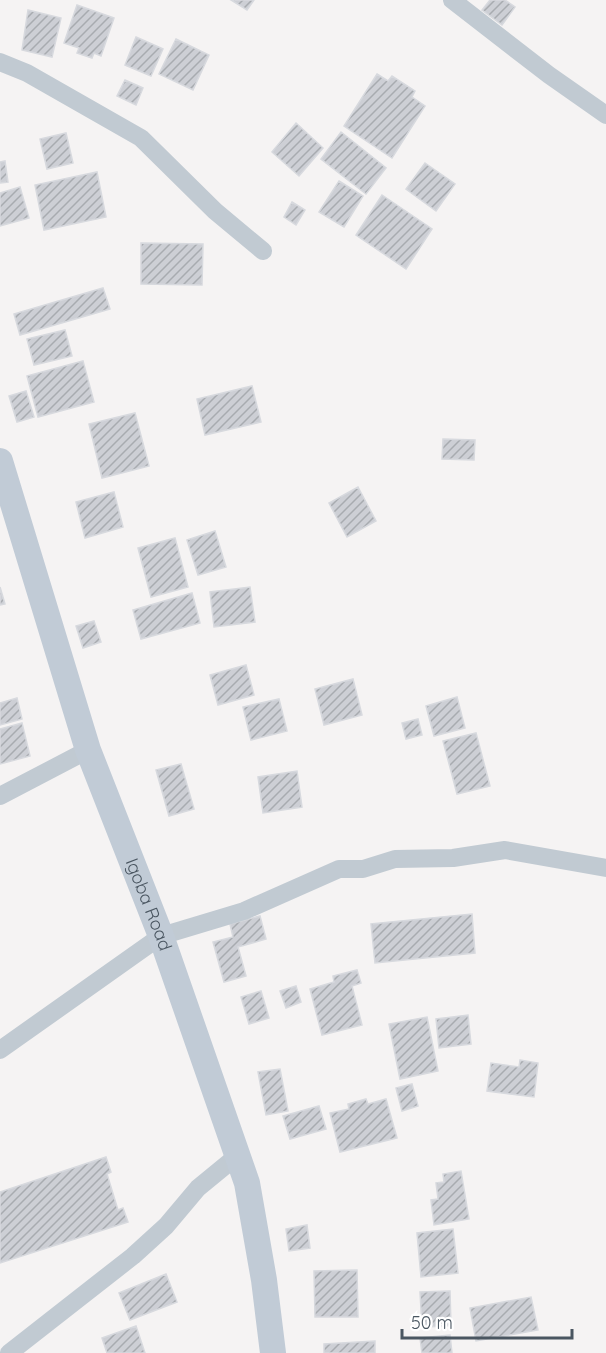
<svg xmlns="http://www.w3.org/2000/svg" width="606" height="1353" font-family="Quicksand,sans-serif">
<style>
.building{fill:url(#building-hatch);stroke:#d7d9de;stroke-width:1.5}
.lines{fill:none;stroke-linecap:round;stroke-linejoin:round}
.street{stroke:#c1cad2;stroke-width:18}
.secondary{stroke:#c1cbd6;stroke-width:26}
.labels{text-anchor:middle;stroke-width:4.5;stroke-linejoin:round;paint-order:stroke}
.street-label{font-size:18px;fill:#4a5661;stroke:#fff}
</style>
<defs>
<pattern id="building-hatch" width="6" height="6" patternUnits="userSpaceOnUse" patternTransform="scale(1.5)"><rect width="6" height="6" fill="#cdcfd5"/><path d="M-1 1l2-2M0 6l6-6M5 7l2-2" fill="none" stroke="#a8abb0"/></pattern>
</defs>
<rect width="100%" height="100%" fill="#f5f3f3"/>
<path class="building" d="M231,0H254L247,10Z
M490,0H505L515,7L502,25L482,10Z
M77,5L114,18L101,56L94,53L92,58L77,53L79,48L64,43Z
M28,10L61,18L52,57L22,50Z
M136,37L163,49L151,76L125,65Z
M176,39L209,55L193,90L159,74Z
M377,74L388,81L392,76L415,91L412,97L425,106L392,158L344,126Z
M125,80L143,88L136,105L117,96Z
M296,123L323,148L299,176L272,152Z
M341,132L386,168L366,194L321,159Z
M66,133L73,163L47,169L40,139Z
M5,161L8,182L0,183V162Z
M425,163L455,184L436,211L406,189Z
M97,172L106,217L44,230L35,185Z
M339,181L363,196L344,227L319,212Z
M20,187L29,218L0,226V193Z
M382,195L432,229L406,269L356,235Z
M292,202L305,210L296,225L284,217Z
M141,243L203,244L202,285L141,284Z
M103,288L110,309L20,335L14,314Z
M65,330L72,356L34,365L27,339Z
M83,361L94,402L38,417L27,376Z
M252,386L261,422L205,435L197,399Z
M26,391L34,417L17,422L9,396Z
M135,413L149,466L102,478L89,424Z
M443,439L475,440L474,460L442,459Z
M358,487L376,521L347,537L329,503Z
M114,492L123,527L85,538L76,502Z
M215,531L226,567L198,575L187,540Z
M175,538L188,587L151,597L138,548Z
M0,587L5,604L0,605Z
M250,587L255,622L214,627L210,592Z
M192,593L200,623L141,639L133,610Z
M94,621L101,642L83,648L76,626Z
M246,665L254,695L218,705L210,675Z
M353,679L362,715L324,725L315,689Z
M457,697L465,728L434,736L426,706Z
M17,698L22,719L0,725V703Z
M279,699L287,731L251,740L243,707Z
M418,719L422,735L406,739L402,723Z
M22,723L30,756L0,764V729Z
M476,733L490,786L457,794L443,741Z
M181,764L194,809L169,816L156,770Z
M297,771L302,807L263,813L258,777Z
M472,914L475,953L375,963L371,924Z
M260,916L266,939L238,947L246,976L224,982L213,942L233,937L230,924Z
M357,970L361,983L352,986L362,1025L322,1035L310,989L334,982L333,976Z
M296,986L301,1002L286,1008L280,991Z
M261,991L269,1018L249,1024L241,997Z
M468,1015L471,1044L439,1048L436,1019Z
M427,1017L438,1071L400,1079L389,1024Z
M520,1060L538,1063L534,1097L487,1091L491,1063L519,1067Z
M280,1069L288,1111L266,1115L258,1072Z
M412,1084L418,1106L402,1111L396,1088Z
M366,1099L368,1104L386,1099L397,1138L340,1152L330,1113L349,1109L348,1104Z
M319,1106L326,1129L290,1139L283,1116Z
M106,1157L111,1172L107,1174L118,1210L123,1208L128,1222L0,1263V1192Z
M461,1171L469,1219L434,1225L431,1200L438,1199L436,1183L444,1182L443,1174Z
M307,1225L310,1248L289,1251L286,1229Z
M453,1229L458,1273L421,1277L417,1233Z
M357,1270L358,1317H315L314,1271Z
M166,1274L177,1302L130,1320L119,1293Z
M450,1291L451,1326L422,1327L420,1292Z
M531,1297L538,1330L476,1341L470,1308Z
M136,1326L145,1353H107L102,1338Z
M450,1335L452,1353H422L420,1338Z
M375,1341V1353H324V1344Z"/>
<g class="lines">
<path class="street" d="M452,0L549,75L606,115
M0,62L27,73L141,138L215,211L263,251
M0,796L88,750
M0,1050L161,936L244,911L339,869H363L395,859L453,858L505,850L606,868
M9,1353L133,1256L166,1226L198,1188L237,1156"/>
<path class="secondary" id="s1" d="M0,461L88,750L161,936L247,1183L264,1280L273,1353"/>
</g>
<g class="labels">
<g class="street-label">
<text dy="6" stroke="none"><textPath href="#s1" startOffset="468">Igoba Road</textPath></text>
</g>
</g>
<path d="M402 1329v9h170v-9" fill="none" stroke="#4a5661" stroke-width="3"/>
<text x="411" y="1329" font-size="18" fill="#4a5661" stroke="#ffffff" stroke-width="4.5" paint-order="stroke">50 m</text>
</svg>
